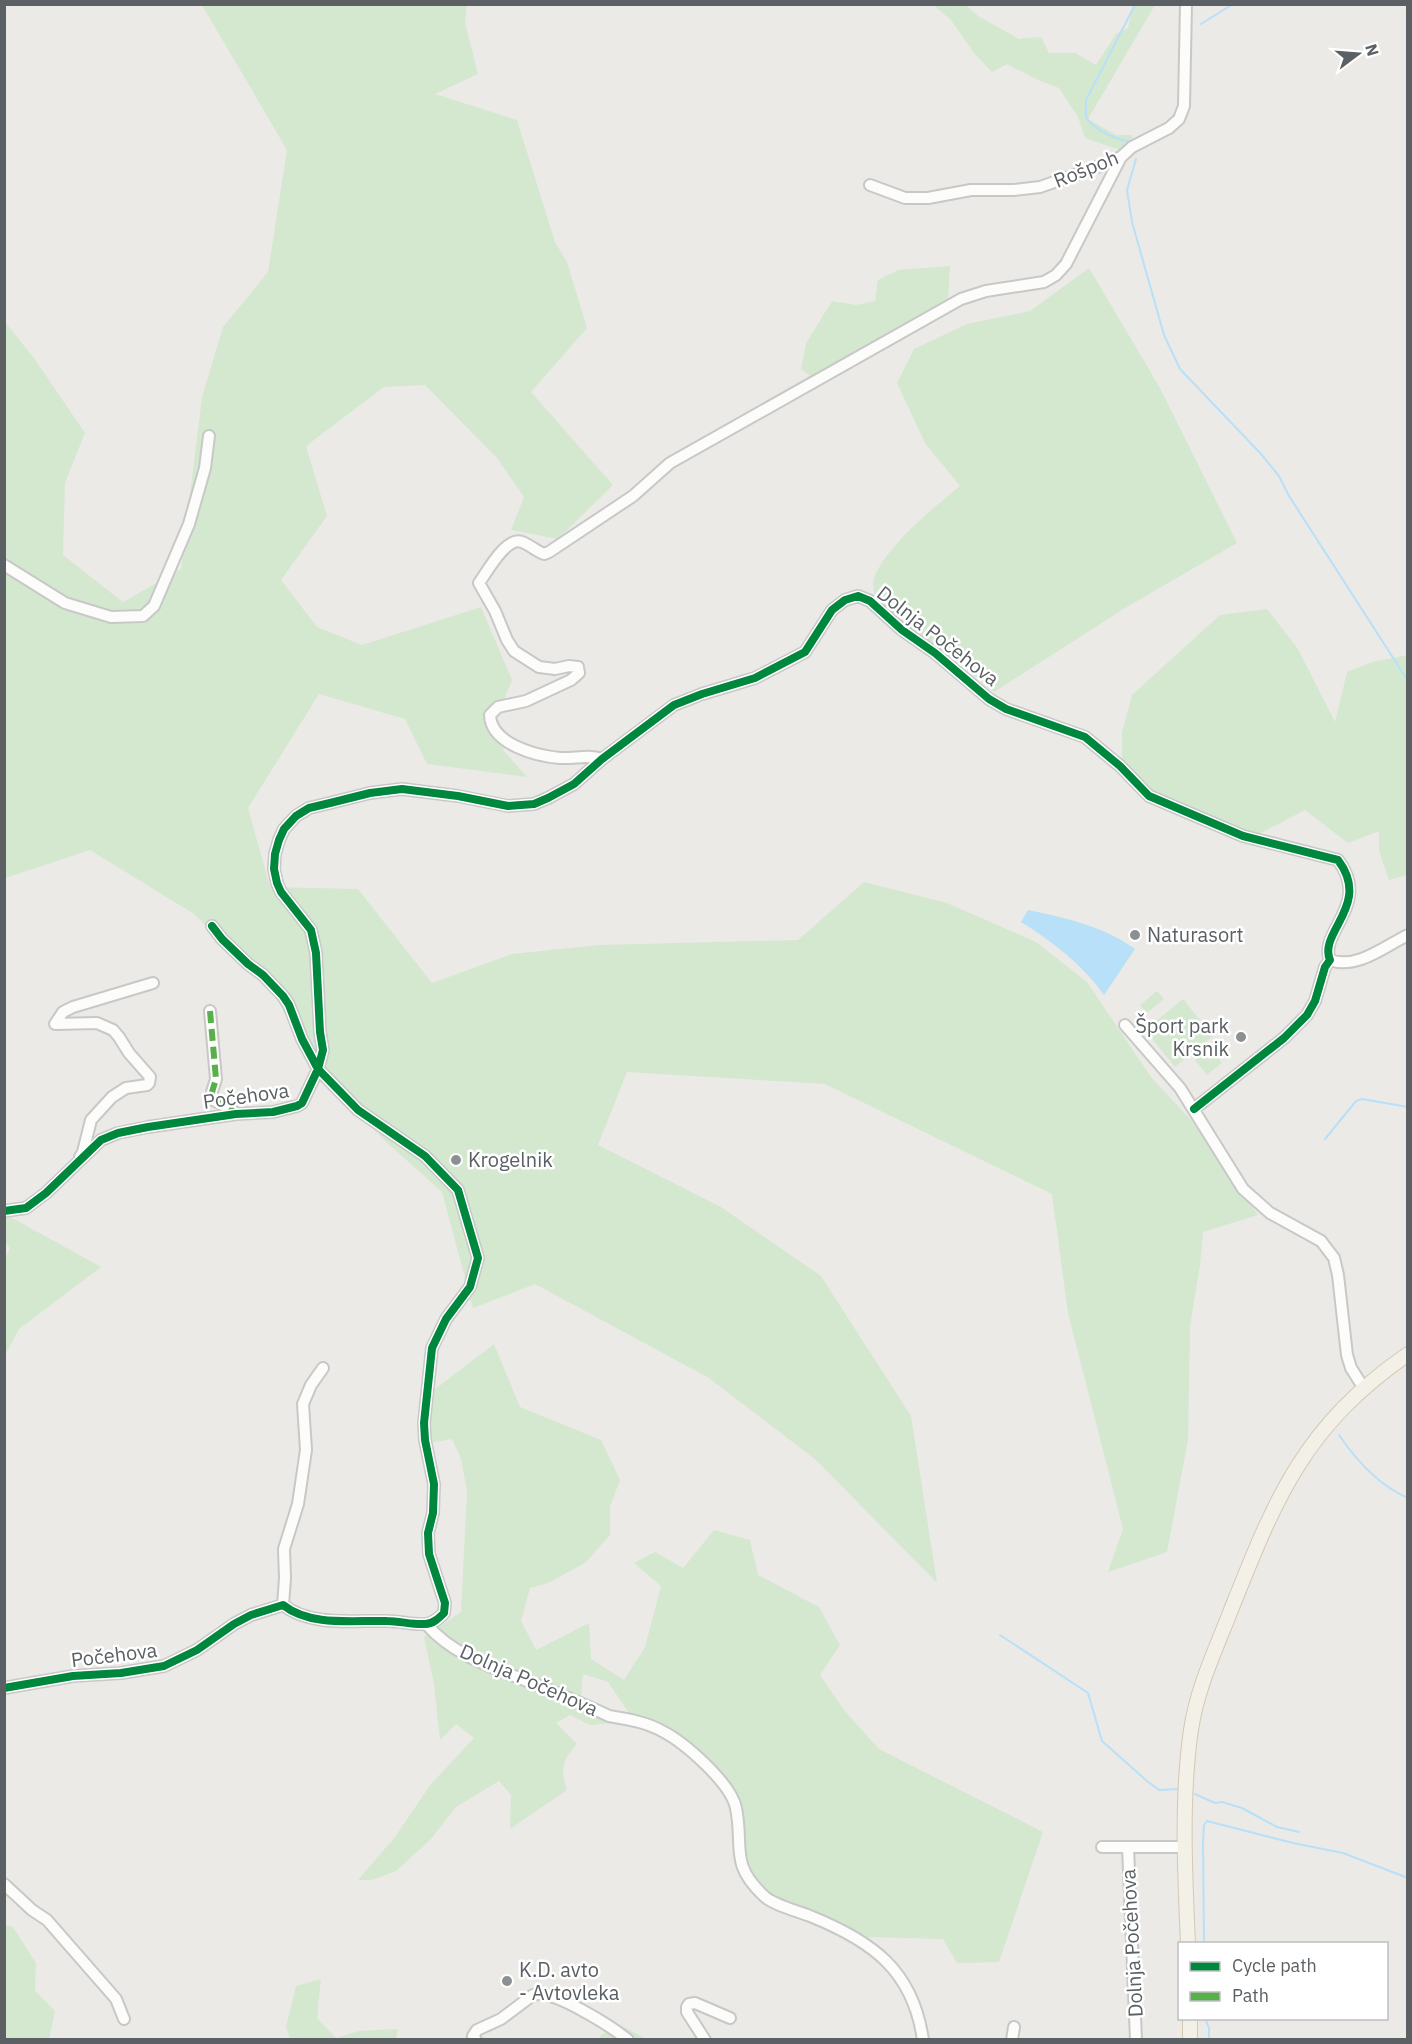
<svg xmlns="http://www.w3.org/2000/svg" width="1412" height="2044" font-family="'IBM Plex Sans',sans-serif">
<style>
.green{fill:#d4e8d0}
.water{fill:#b8e0f8}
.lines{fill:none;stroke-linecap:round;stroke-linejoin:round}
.stream{stroke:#b8e0f8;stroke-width:2}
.minor-casing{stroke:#c8c8c8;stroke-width:14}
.major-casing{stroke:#d4c8b2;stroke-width:16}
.minor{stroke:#fcfcfb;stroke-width:10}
.major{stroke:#f3f0e7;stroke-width:14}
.quiet{stroke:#58b04a;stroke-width:6;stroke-dasharray:12 6;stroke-linecap:butt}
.cycleway-casing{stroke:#fff;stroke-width:11}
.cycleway{stroke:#00873e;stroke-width:8}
.poi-dot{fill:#8d9092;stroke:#fff;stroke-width:2}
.labels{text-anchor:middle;stroke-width:5;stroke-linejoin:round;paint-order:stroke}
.street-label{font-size:20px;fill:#5b6064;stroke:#fff}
.poi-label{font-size:20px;fill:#5b6064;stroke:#fff;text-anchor:start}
</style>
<rect width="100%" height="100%" fill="#ebeae6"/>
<path class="green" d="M202,5H467L465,22L478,74L435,94L517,120L555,242L567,262L587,328L531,392L613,485L558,539L511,530L524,497L497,458L425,385L384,387L306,446L327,516L281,580L317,627L362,645L481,607L512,680L495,722L504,751L527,777L427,764L405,719L319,694L248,808L270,887L358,889L432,983L512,954L599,945L798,940L864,882L947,903L1036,942L1087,982L1151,1077L1191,1120L1258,1215L1203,1232L1200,1265L1190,1327L1188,1440L1167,1552L1108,1572L1123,1529L1068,1313L1052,1194L825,1084L627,1072L598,1145L721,1207L821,1276L911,1416L937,1583L816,1460L709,1378L535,1284L473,1308L442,1192L382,1138L307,1056L273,991L194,914L90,850L5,878L4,321L34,358L85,433L65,483L63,555L123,602L181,569L202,397L223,327L268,272L287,150Z
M933,5H966L978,16L1019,39L1041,37L1049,53H1075L1096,65L1116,34L1128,28L1133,5H1155L1088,119L1116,135H1131L1136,142L1123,151L1085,138L1078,117L1059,88L1038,80L1007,64L992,72L974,53L951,20Z
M950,266L948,301L812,377L801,369L806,343L832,301L856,305L875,301L878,280L898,270Z
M1089,268L1160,388L1237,543L1125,608L994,692L940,647L905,627L875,597C874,591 872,583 874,578C887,545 933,508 960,486L925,443L897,383L914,349L967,324L1030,311Z
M1267,609L1298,649L1335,722L1347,672L1372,662L1408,655L1407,875L1389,880L1379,851V831L1348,843L1305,810L1253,837L1151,794L1122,764V732L1132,695L1220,615Z
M1157,991L1164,999L1147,1013L1140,1005Z
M1183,999L1213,1036L1175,1067L1145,1030Z
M1211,1048L1222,1063L1207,1075L1195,1060Z
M5,1214L101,1267L19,1329L5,1355V1258L10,1248L5,1242Z
M494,1344L520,1407L601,1440L620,1480L610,1507V1535L585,1563L548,1583L530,1588L521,1621L536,1650L589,1623L591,1659L624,1680L645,1647L661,1586L634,1563L655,1552L683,1568L714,1530L750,1540L758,1575L819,1607L840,1645L820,1675L844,1710L879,1749L1043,1832L999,1962L957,1963L943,1939L864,1937L829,1918L767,1897L742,1862L738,1806L691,1750L633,1719L608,1682L583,1674L581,1695L611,1723L590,1725L570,1715L556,1723L577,1744C562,1761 560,1769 567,1790L510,1829L511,1795L499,1781L456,1807L430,1840L396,1871L372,1880H358L395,1837L431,1784L474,1738L456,1724L440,1740L434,1684L424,1637L461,1612L467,1491L461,1459L452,1439L429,1443L430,1393Z
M5,1925L13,1927L36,1963L35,1991L55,2011L49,2039H5Z
M321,1979L317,2018L336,2038L359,2031L398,2029L396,2039H290L286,2027L296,1986Z
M619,2024L646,2039L598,2040L601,2035Z"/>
<path class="water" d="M1028,910C1066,918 1103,926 1135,949L1104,995C1082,964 1053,942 1021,922Z"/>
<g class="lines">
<path class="stream" d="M1201,24L1233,4
M1131,142C1113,138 1098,132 1086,118V100L1135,5
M1136,159L1127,190L1132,222L1164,335L1180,369L1261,454L1279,476L1289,496L1408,681
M1325,1139L1356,1101L1362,1099L1408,1107
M1339,1435C1356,1460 1380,1486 1408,1498
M1000,1635L1088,1693L1102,1741L1147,1781L1159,1790L1179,1789
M1195,1794L1215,1803L1222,1802L1242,1808L1277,1827L1299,1832
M1204,1944L1203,1842L1204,1825L1207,1821L1293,1843L1343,1853L1408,1878
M1205,2018L1209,2028V2040"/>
<defs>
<path id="minor" d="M870,185L905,198H928L971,190H1014L1040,187L1103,165L1121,157L1132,147L1169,128L1179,119L1184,106L1186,4
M4,565L65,603L111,617L143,616L154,606L189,524L205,468L209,436
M602,759C587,754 575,759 560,758C536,756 491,744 490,715L498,707L526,701L571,680L579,673L578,667L569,666L555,669L539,667L514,651L507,640L495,611L479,583C487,572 506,536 522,542C530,545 536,551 544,554L549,552L633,496L670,463L961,299L986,291L1044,282L1056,275L1066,264L1121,157
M1330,960C1357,970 1385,946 1408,935
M210,1011L216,1079L212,1092L213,1100L230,1108L236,1114
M1125,1025L1180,1088L1243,1189L1270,1213L1321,1241L1334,1258L1338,1275L1347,1355L1351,1368L1363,1387
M80,1157L83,1152L91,1120L112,1097L126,1088L147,1085L149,1083L150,1077L129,1053L119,1037L113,1030L97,1023L55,1024L63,1012L73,1007L153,983
M4,1211L26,1208L46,1193L101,1140L118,1133L148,1127L236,1114L273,1112L297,1106L302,1103L318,1069L323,1050L320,1032L316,953L311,930L281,892L277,883L274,869L275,854L279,840L284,829L296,816L309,808L330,803L370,793L402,789L458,796L508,806L534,804L548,798L574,784L602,759L674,705L702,694L755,678L805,652L832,610L845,600L858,596L870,601L902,630L935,653L989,699L1006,709L1085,737L1120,766L1149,796L1243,836L1338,860C1372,905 1318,932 1330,960L1325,967L1315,1001L1307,1015L1284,1038L1194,1109
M283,1605L285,1578L284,1549L298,1504L306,1450L303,1404L311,1385L323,1368
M426,1624C456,1659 504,1671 545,1688C566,1697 588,1706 609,1716C627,1719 646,1722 662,1731C684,1742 731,1783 736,1808C744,1848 729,1863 764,1896C773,1905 798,1911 810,1916C872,1941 913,1970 923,2040
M4,1688L73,1676L121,1673L164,1666L197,1650L234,1624L251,1615L283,1605C311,1627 354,1620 387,1621C400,1621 413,1625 425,1624C433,1624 439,1618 444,1613L445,1603L429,1554L428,1533L433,1513L434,1484L425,1440L424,1423L432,1348L446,1319L470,1287L478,1258L458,1190L425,1156L358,1110L318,1069L302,1039L289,1005L283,996L263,975L248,964L222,939L212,926
M1102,1847H1185
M1128,1847L1136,2040
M4,1884L32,1910L47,1920L116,1999L124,2019
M476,2040L473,2036L477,2030L501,2019L533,1995C552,1988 612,2027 628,2040
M705,2040L687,2012V2007L689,2004L695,2003L730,2018
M1012,2040L1014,2027"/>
<path id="major" d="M1188,1944C1185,1875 1181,1798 1191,1730C1197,1688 1216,1649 1231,1610C1276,1497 1304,1426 1408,1354
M1190,2018V2040"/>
</defs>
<use href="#minor" class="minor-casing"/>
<use href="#major" class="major-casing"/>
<use href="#minor" class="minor"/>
<use href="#major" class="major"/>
<path class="quiet" d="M210,1011L216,1079L212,1092L213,1100L230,1108L236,1114"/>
<defs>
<path id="cycleway" d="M4,1211L26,1208L46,1193L101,1140L118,1133L148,1127L236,1114L273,1112L297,1106L302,1103L318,1069L323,1050L320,1032L316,953L311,930L281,892L277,883L274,869L275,854L279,840L284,829L296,816L309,808L330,803L370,793L402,789L458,796L508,806L534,804L548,798L574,784L602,759L674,705L702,694L755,678L805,652L832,610L845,600L858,596L870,601L902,630L935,653L989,699L1006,709L1085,737L1120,766L1149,796L1243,836L1338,860C1372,905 1318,932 1330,960L1325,967L1315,1001L1307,1015L1284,1038L1194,1109
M4,1688L73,1676L121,1673L164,1666L197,1650L234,1624L251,1615L283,1605C311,1627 354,1620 387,1621C400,1621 413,1625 425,1624C433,1624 439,1618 444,1613L445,1603L429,1554L428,1533L433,1513L434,1484L425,1440L424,1423L432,1348L446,1319L470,1287L478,1258L458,1190L425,1156L358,1110L318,1069L302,1039L289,1005L283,996L263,975L248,964L222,939L212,926"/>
</defs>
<use href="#cycleway" class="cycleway-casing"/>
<use href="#cycleway" class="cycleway"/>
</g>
<g class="poi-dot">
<circle cx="1135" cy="935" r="6"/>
<circle cx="1241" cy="1037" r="6"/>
<circle cx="456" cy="1160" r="6"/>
<circle cx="507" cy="1981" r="6"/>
</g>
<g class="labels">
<g class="street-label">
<text transform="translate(1086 169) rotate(-22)" y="7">Rošpoh</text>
<text transform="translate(938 636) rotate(38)" y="7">Dolnja Počehova</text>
<text transform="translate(246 1096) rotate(-8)" y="7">Počehova</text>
<text transform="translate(114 1655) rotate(-7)" y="7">Počehova</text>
<text transform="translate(529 1680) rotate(24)" y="7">Dolnja Počehova</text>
<text transform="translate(1132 1943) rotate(-93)" y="7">Dolnja Počehova</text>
</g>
<g class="poi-label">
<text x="1147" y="942">Naturasort</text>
<text x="1229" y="1033" text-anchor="end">Šport park<tspan x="1229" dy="23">Krsnik</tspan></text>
<text x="468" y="1167">Krogelnik</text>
<text x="519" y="1977">K.D. avto<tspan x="519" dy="23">- Avtovleka</tspan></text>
</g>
</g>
<rect width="1412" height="2044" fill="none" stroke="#5b6064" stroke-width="12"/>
<rect x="1178" y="1942" width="210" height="78" fill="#ffffff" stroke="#bdbfc1" stroke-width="1.5"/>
<rect x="1190" y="1962" width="30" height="9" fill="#00873e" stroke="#bdbfc1" stroke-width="1.5"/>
<text x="1232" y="1972" font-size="18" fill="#5b6064">Cycle path</text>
<rect x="1190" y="1992" width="30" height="9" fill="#58b04a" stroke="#bdbfc1" stroke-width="1.5"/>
<text x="1232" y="2002" font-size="18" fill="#5b6064">Path</text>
<g transform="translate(1358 54) rotate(74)" stroke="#ffffff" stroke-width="4.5" paint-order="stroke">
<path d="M0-4.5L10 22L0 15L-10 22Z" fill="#5b6064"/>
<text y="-9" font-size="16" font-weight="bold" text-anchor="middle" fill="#5b6064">N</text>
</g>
</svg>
